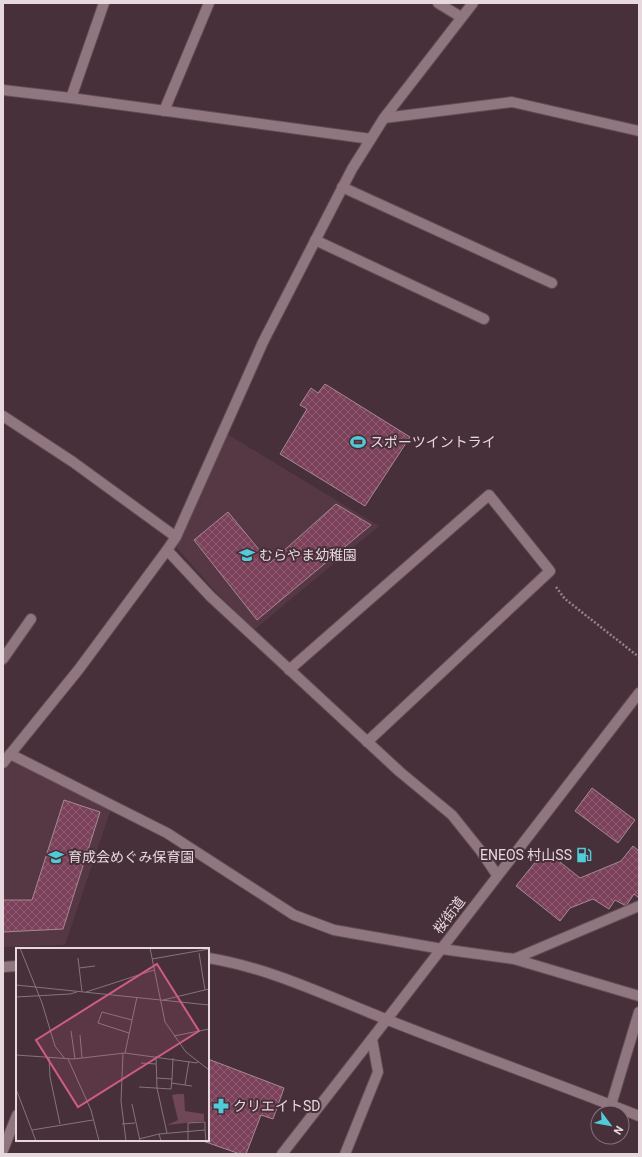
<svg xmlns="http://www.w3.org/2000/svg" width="642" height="1157" font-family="Roboto,'Noto Sans JP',sans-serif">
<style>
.built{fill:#553843}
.building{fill:url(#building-cross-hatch);stroke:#a48992}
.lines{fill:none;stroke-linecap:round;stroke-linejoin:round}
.lane-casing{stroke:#604e55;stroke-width:12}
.street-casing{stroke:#604e55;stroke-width:12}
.secondary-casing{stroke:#604e55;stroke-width:12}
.path{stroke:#96838b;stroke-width:2.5;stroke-dasharray:2 2;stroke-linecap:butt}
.lane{stroke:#90767f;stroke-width:10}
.street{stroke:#90767f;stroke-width:10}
.secondary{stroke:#90767f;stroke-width:10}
.labels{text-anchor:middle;stroke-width:4;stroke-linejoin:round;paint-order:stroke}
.poi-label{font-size:14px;fill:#e7d8de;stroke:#473039;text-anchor:start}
.street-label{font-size:14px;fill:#e7d8de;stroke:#473039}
.inset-road{fill:none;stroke:#87737b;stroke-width:1}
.view{fill:#cf5b89;fill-opacity:0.15;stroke:#cf5b89;stroke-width:2}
.inset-edge{fill:none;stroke:#e7d8de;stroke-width:2}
</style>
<defs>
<pattern id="building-cross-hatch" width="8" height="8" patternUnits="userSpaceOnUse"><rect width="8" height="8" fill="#7c415a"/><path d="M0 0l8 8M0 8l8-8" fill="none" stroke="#8f5c71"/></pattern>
</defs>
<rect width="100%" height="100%" fill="#473039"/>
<path class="built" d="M227,434L379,526L254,630L214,590L177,548Z
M11,761L111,809L65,945L3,947V771Z"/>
<path class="building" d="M325,384L410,437L365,506L280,454L307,409L300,405L311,388L318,393Z
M336,504L371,525L257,620L194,540L228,512L270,563Z
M592,788L635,820L618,843L575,811Z
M64,800L100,812L63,929L3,932V900H32Z
M633,846L639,851V898L634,894L626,906L615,900L609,909L593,899L570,908L560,921L516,886L545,850L580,878L621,861Z
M208,1059L284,1088L273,1119L261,1115L246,1154H240L200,1140H208Z"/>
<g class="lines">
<defs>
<path id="lane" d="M71,98L104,3
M164,111L209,3
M10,754L167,833L294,915L334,930L442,949L514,959L639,996
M514,959L639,906"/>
<path id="street" d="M438,3L461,17
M3,90L71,98L371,139
M384,118L512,102L639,131
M342,187L552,283
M315,240L484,319
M3,416L73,462L176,537
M167,550L210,596L400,772L452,815L480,850L497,875
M3,659L31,619
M289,670L489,495L550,571L367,742
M3,763L79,669L167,550L176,537L263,342L352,169L384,118L473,3
M611,1105L639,1012
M3,1150L17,1115
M345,1154L378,1072L372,1039"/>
<path id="secondary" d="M208,958C271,968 329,997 388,1020C471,1053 556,1083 639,1116
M3,967L17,966
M282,1154C402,1001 520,846 639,693"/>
</defs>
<use href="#lane" class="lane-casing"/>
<use href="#street" class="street-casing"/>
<use href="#secondary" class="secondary-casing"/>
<path class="path" d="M556,587L565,599L639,657"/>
<use href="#lane" class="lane"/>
<use href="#street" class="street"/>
<use href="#secondary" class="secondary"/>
</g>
<defs>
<symbol id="stadium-bare" viewBox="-9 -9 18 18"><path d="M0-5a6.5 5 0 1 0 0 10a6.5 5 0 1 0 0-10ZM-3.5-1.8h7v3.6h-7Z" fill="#52cbd8" stroke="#473039" stroke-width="2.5" paint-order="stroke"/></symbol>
<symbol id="school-bare" viewBox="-9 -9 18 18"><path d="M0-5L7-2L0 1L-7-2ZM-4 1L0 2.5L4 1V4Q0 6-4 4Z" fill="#52cbd8" stroke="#473039" stroke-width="2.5" paint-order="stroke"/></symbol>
<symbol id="fuel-bare" viewBox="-9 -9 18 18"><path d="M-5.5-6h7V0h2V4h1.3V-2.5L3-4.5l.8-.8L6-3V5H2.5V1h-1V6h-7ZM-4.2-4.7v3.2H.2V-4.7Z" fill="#52cbd8" stroke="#473039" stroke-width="2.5" paint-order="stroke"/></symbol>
<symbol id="pharmacy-bare" viewBox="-9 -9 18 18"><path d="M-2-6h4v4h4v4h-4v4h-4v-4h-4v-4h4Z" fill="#52cbd8" stroke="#473039" stroke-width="2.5" paint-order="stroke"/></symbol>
</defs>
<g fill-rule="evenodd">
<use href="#stadium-bare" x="347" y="431" width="22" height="22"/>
<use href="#school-bare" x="236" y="544" width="22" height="22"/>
<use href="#fuel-bare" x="573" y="844" width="22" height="22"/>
<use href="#school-bare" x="45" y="846" width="22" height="22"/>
<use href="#pharmacy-bare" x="210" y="1095" width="22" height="22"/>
</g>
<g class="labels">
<g class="poi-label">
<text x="370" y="447">スポーツイントライ</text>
<text x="259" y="560">むらやま幼稚園</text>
<text x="572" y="860" text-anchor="end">ENEOS 村山SS</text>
<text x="68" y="862">育成会めぐみ保育園</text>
<text x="233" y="1111">クリエイトSD</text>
</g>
<g class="street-label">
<text transform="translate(449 915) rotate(-53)" y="5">桜街道</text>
</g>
</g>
<g transform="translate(16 948)">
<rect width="193" height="193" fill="#473039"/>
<path d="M162,146H168L169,163L188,166V173L151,177L162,172L156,147Z" fill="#6f4756"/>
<path class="inset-road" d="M4,0L26,55L39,98L49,111M134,0L149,74L170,104L193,122M183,5L189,42M62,10L66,44M136,11L193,1M63,20L79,18M0,37L193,57M70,44L138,22M0,49L54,46L61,44M147,52L193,41M55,83L59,111M113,85L82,75L86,64L116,72M64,87L66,110M158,88L193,81M107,105L105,153L110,193M109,105L121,49M0,107L57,111L109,105L181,115L182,113M140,108L141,140L151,185M33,109L34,129L44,176M52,111L75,162L83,193M125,115L140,116M156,131L157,110M155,135L176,138M169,137L173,113M123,139L155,141L156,131L140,130M0,141L20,193M116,156L124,193M106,176L119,175M16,182L77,172M123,191L143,186M145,193L143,186L189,182L190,193M172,193V175L189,174V182"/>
<path class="view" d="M141,16L183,83L62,159L20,92Z"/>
<rect width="193" height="193" class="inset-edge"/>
</g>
<rect width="642" height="1157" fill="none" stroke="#e7d8de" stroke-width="8"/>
<g transform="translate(610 1125) rotate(122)"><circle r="19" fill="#473039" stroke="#87737b"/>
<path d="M0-3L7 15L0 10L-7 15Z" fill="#52cbd8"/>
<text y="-6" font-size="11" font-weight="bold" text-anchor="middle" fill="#e7d8de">N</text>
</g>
</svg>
